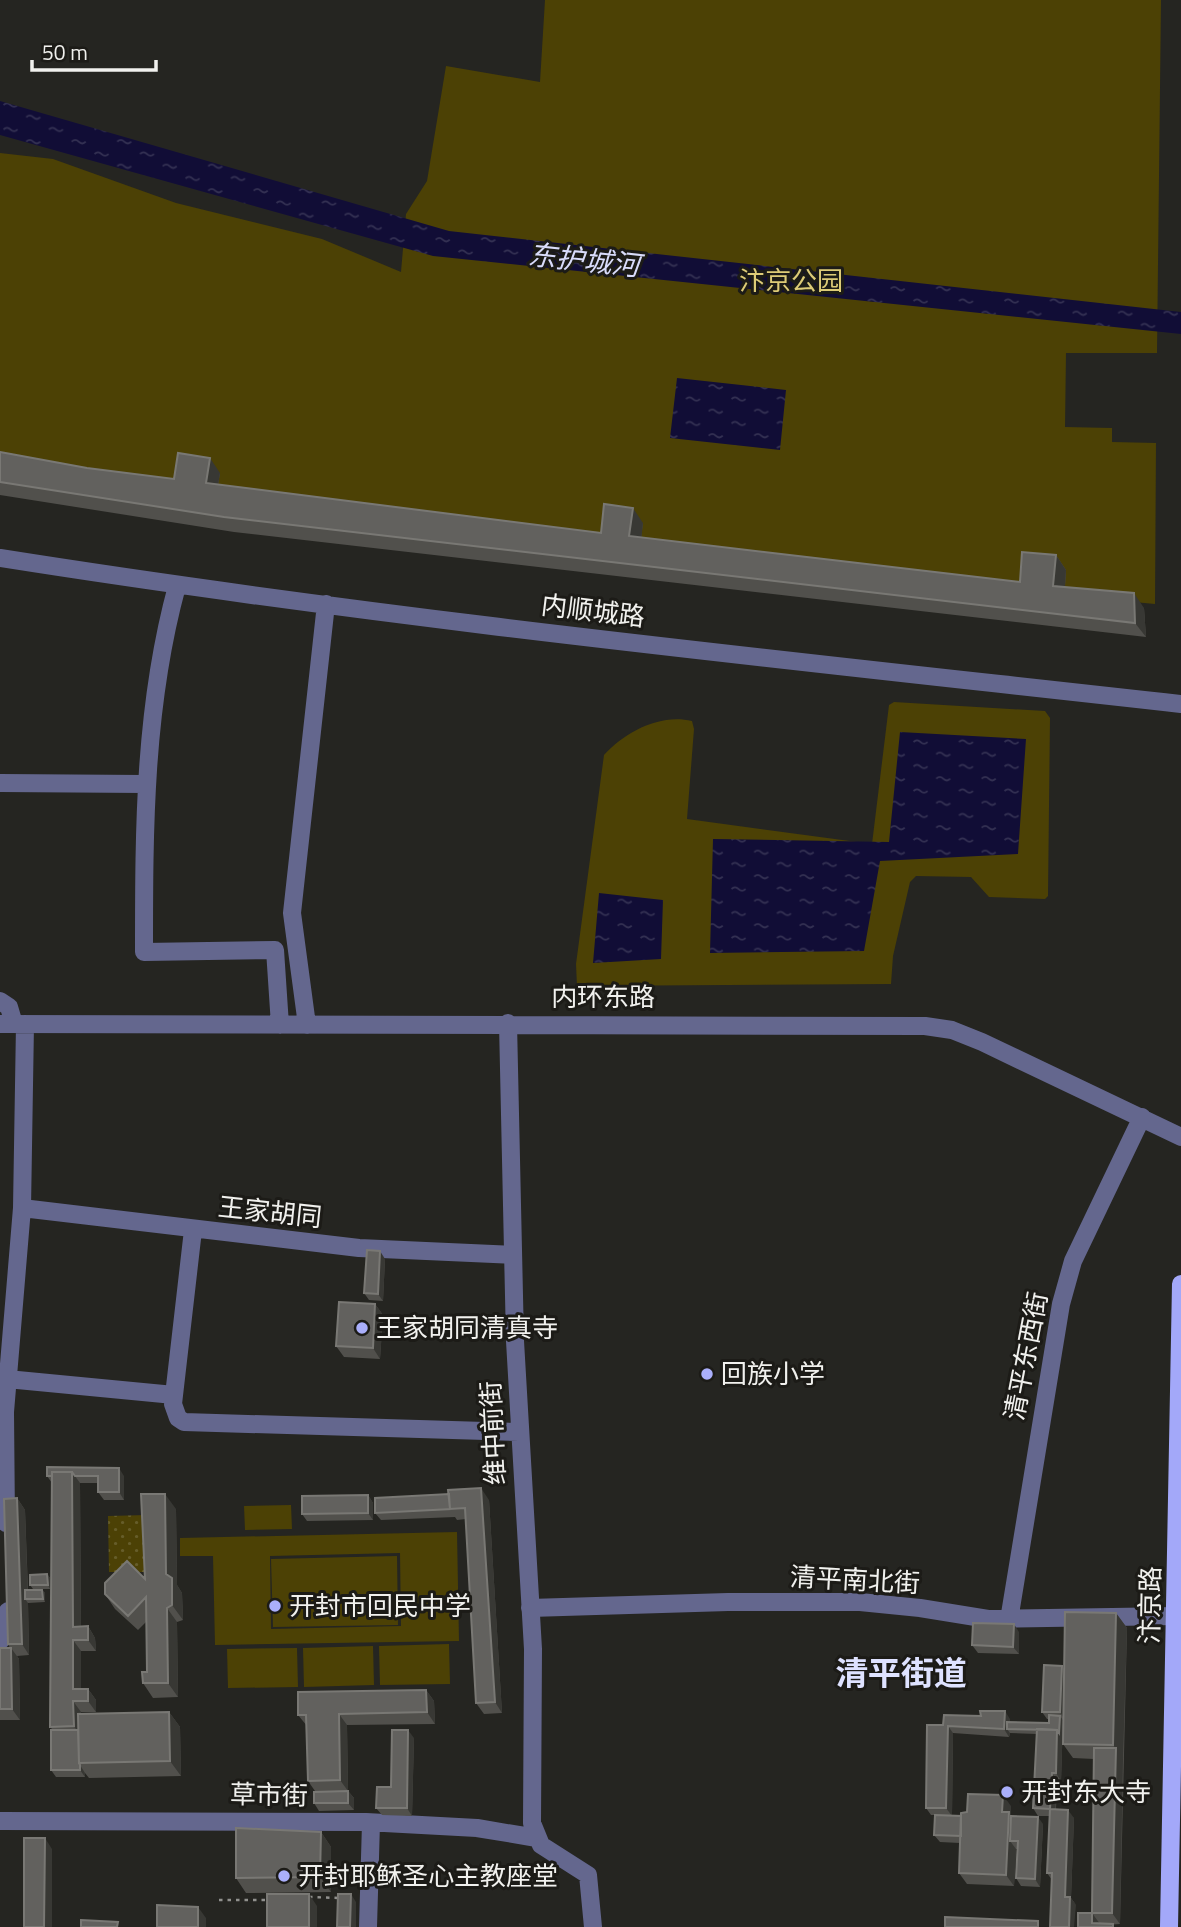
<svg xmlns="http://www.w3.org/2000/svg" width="1181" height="1927" font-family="'Titillium Web','Noto Sans SC',sans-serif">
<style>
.grass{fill:url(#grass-dots)}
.green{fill:#4c4105;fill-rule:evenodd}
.water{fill:url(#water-ripples)}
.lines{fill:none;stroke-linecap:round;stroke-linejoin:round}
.path{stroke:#91918e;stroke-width:2.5;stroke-dasharray:3.5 5;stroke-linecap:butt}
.minor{stroke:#64678e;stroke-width:18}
.major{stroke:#a3a8f9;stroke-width:18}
.wall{fill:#51504c}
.shaded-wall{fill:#383834}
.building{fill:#62615e;stroke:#797874;stroke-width:2}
.poi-dot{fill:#aaaffb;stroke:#1c1b17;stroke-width:2.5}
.labels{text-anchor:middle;stroke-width:6;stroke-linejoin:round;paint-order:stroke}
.park-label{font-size:26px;fill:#ddcb77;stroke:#1c1b17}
.street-label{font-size:26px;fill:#f1f1ee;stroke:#1c1b17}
.poi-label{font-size:26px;fill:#f1f1ee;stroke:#1c1b17;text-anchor:start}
.water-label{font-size:28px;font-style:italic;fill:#d9dcfb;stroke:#1c1b17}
.district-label{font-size:33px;font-weight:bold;fill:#dee2ff;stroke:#1c1b17}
</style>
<defs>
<pattern id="grass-dots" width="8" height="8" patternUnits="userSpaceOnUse" patternTransform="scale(1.75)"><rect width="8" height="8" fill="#4c4105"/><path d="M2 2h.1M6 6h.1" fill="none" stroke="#665d2a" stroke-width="1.8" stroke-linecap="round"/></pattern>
<pattern id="water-ripples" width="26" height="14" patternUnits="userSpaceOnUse" patternTransform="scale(1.75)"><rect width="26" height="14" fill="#110d36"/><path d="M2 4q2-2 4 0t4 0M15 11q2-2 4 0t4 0" fill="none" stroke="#343153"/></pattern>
</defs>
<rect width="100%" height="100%" fill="#252521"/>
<path class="grass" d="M148,1515L149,1572H109L108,1516Z"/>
<path class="green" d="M545,0H1161L1157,353H1066L1065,427L1112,428V442L1156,443L1155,604L1091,598L0,459V153L53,159L176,203L322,239L401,272L406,214L427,181L446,66L540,82Z
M894,702L1045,711L1050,718L1048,896L1045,899L989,897L971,877L916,876L910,882L893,956L891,984L577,986L576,964L604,755C625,732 660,713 692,721L694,729L687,819L872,844L889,705Z
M291,1505L292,1529L245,1530L244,1506Z
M457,1532L459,1641L215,1645L213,1556H180V1538ZM400,1553L401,1626L271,1629L270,1556Z
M397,1556L398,1625L273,1627L271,1559Z
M449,1644L450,1684L380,1685L379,1646Z
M373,1646L374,1685L304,1687L303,1648Z
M297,1648L298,1687L228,1688L227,1649Z"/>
<path class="water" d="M0,101L449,231L1181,312V334L433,256L0,135Z
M677,378L786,390L780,450L670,438Z
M900,732L1026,739L1018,854L880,861L864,951L710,953L713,839L889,842Z
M599,893L663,900L661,959L593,963Z"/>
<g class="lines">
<path class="path" d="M309,1897L341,1898
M219,1900H268"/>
<path class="minor" d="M0,558C392,620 787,660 1181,704
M177,586C144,707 144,828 144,952L275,950L280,1025
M0,783L145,784
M0,1001L9,1007L14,1024
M508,1023L515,1341L533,1649L532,1823L541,1845L588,1875L593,1927
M0,1024L925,1026L952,1030L982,1042L1181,1137
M307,1025L292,913L326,604
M22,1208L359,1248L513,1255
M193,1230L173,1404L178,1418L184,1422L519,1432
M7,1379L174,1395
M6,1523L5,1412L22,1208L25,1024
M530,1608L728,1602H860L920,1608L988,1619L1176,1616
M1009,1620L1061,1304L1073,1261L1142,1117
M0,1641L8,1633V1611
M0,1821L366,1822L477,1828L537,1838
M368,1927L371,1823"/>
<path class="major" d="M1169,1927L1181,1284"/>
</g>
<path class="wall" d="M0,452L87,468L174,479L220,473L218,485L601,533L643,523L641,538L1020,582L1056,555L1066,570L1065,587L1144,608L1146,637L234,532L0,495Z
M385,1259L383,1301L369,1300L364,1293Z
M375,1304L383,1315L380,1359L344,1357L336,1346Z
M47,1476H124V1500H104L98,1492V1483H80L81,1626H88L95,1638L96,1651H81V1689H88L96,1700V1712H81V1714L169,1712L180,1727L181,1776L89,1778L85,1773V1777H56L51,1770L53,1730L50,1727L52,1483Z
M368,1495L373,1503V1520L307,1521L302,1514Z
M17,1498L25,1510L28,1590H42L45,1593V1602L28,1603L29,1655L17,1656L19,1659L20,1720H0V1648H10L8,1644Z
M489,1500L502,1713L484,1714L476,1703L466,1519L457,1520L455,1517L381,1520L375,1513Z
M176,1509L177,1585L182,1593L183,1620L177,1622L178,1697L153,1698L143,1683L147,1672L146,1622L138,1630L115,1609L105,1594L145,1579Z
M47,1574L50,1578V1589H33L30,1585Z
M1116,1613L1127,1628L1120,1924L1078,1927L1092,1913L1094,1759L1073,1758L1063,1744V1720L1061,1781H1057L1056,1809L1074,1818L1071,1898L1076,1905L1052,1880L1047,1873L1050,1816H1038L1033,1808L1037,1734L1010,1733L1009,1737L953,1733L952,1816H961L967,1812L1011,1806V1816L1043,1824L1040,1887L1021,1886L1016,1878L1017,1849H1016L1014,1886L967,1884L959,1873L960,1843L940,1842L934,1835L935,1815H931L926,1808L943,1725L1010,1719V1722L1049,1723V1719H1047L1042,1712L1064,1669Z
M1019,1632V1654L978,1653L972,1645Z
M426,1690L434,1701L435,1724L347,1725L348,1791L354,1798V1810L319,1811L314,1803L315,1791L308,1781L307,1726L298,1715Z
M414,1738L412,1816L382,1815L376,1808L391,1787Z
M321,1832L331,1847V1892L246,1893L236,1878Z"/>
<path class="shaded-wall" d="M210,458L220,473L216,498L206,483Z
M633,508L643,523L640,551L629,536Z
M1056,555L1066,570L1064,600L1053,586Z
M1134,593L1144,608L1146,637L1135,623Z
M380,1251L385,1259L383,1301L378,1294Z
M375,1304L383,1315L380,1359L373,1348Z
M119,1468L124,1476V1500L119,1492Z
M72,1472L80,1483L81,1638L73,1627Z
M481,1488L489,1500L502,1713L495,1702Z
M165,1494L176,1509L177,1585L182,1593L183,1620L172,1605L166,1574Z
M368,1495L373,1503V1520L368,1513Z
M17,1498L25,1510L28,1599H25L28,1603L29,1655L22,1644Z
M47,1574L50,1578V1589L48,1585Z
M42,1590L45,1593V1602L43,1599Z
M167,1608L177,1622L178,1697L168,1683Z
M1116,1613L1127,1628L1123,1759L1113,1745Z
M1014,1624L1019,1632V1654L1013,1647Z
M88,1626L95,1638L96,1651L88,1640Z
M73,1640L81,1651V1700L73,1689Z
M11,1648L19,1659L20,1720L12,1709Z
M1062,1666L1067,1673L1065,1720L1060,1712Z
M88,1689L96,1700V1712L88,1701Z
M426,1690L434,1701L435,1724L427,1712Z
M73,1701L81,1712V1732L80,1736L74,1726Z
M1005,1711L1010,1719V1729H1007L1010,1733L1009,1737L1004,1729Z
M169,1712L180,1727L181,1776L170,1761Z
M339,1714L347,1725L348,1791L340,1780Z
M1060,1716L1063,1720L1061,1781L1056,1773L1057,1730Z
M948,1726L953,1733L952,1816L946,1808Z
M408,1730L414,1738L412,1816L407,1808Z
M1116,1748L1123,1759L1120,1924L1112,1913Z
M80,1765L85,1773V1777L80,1770Z
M1052,1773L1057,1781L1055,1816L1050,1809Z
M348,1791L354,1798V1810L348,1803Z
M1003,1795L1011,1806V1815L1016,1823L1010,1841L1016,1849L1014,1886L1006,1875L1002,1812Z
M1068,1810L1074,1818L1071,1898L1076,1905L1074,1927H1069L1065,1897Z
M1038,1817L1043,1824L1040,1887L1035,1879Z
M321,1832L331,1847V1892L320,1877Z
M45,1838L52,1849V1927H44Z
M309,1894L317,1906V1927H309Z
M351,1894L356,1902V1927H350Z
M198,1907L206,1918V1927H198Z
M1092,1913L1100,1924L1092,1923Z"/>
<path class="building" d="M0,452L87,468L174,479L178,453L210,458L206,483L601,533L604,504L633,508L629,536L1020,582L1022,552L1056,555L1053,586L1134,593L1135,623L224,517L0,482Z
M367,1250L380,1251L378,1294L364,1293Z
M339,1302L375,1304L373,1348L336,1346Z
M47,1467L119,1468V1492H98V1476H75L72,1472H52V1476H47Z
M52,1472H72L73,1627L88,1626V1640H73V1689H88V1701H73L74,1726L50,1727Z
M481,1488L495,1702L476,1703L465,1508L450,1509L448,1490Z
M141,1494H165L166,1574L172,1578V1605L167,1608L168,1683H143L142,1672H147L146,1597L128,1616L105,1594V1583L127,1561L145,1579Z
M449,1494L450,1509H452L375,1513V1498Z
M368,1495V1513L302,1514V1496Z
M17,1498L22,1644H8L4,1499Z
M47,1574L48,1585H30V1575Z
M25,1590H42L43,1599H25Z
M1065,1612L1116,1613L1113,1745L1063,1744Z
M973,1623L1014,1624L1013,1647L972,1645Z
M0,1648H11L12,1709H0Z
M1044,1665L1062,1666L1060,1712H1042Z
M426,1690L427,1712L339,1714L340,1780L308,1781L306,1715H298V1692Z
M980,1711H1005L1004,1729L948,1726L946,1808H926L927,1725H943L944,1715L981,1716Z
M169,1712L170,1761L79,1763L78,1714Z
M1049,1715L1060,1716L1059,1733L1057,1730L1007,1729V1722L1049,1723Z
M1037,1729L1057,1730L1056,1773H1052L1050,1809L1033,1808Z
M51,1730H78L79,1763L80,1765V1770H51Z
M392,1730H408L407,1808H376L377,1787H391Z
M1094,1748H1116L1112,1913H1092V1923L1113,1924V1927H1078V1913H1092Z
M348,1791V1803H314V1792Z
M968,1794L1003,1795L1002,1812H1009L1006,1875L959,1873L961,1813L967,1812Z
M1050,1809L1068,1810L1065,1897H1070L1069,1927H1050L1052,1873H1047Z
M935,1815L961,1816V1836L934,1835Z
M1011,1816L1038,1817L1035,1879L1016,1878L1018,1841H1010Z
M236,1828L321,1832L320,1877L236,1878Z
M24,1838H45L44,1927H24Z
M267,1894H309V1927H267Z
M338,1894H351L350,1927H337Z
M157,1905L198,1907V1927H157Z
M945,1917L1038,1921V1927H945Z
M81,1920L118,1922L117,1927H81Z"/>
<g class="poi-dot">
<circle cx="362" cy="1328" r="7"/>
<circle cx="707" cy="1374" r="7"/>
<circle cx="275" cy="1606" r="7"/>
<circle cx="1007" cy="1792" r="7"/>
<circle cx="284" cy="1876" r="7"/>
</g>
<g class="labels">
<g class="park-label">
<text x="791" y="290">汴京公园</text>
</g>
<g class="street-label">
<text transform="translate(593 611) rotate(7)" y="9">内顺城路</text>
<text x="603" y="1006">内环东路</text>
<text transform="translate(270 1212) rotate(6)" y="9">王家胡同</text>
<text transform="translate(1026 1356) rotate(-79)" y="9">清平东西街</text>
<text transform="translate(493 1433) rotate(-93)" y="9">维中前街</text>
<text transform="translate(855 1580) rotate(3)" y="9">清平南北街</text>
<text transform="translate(1150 1605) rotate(-89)" y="9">汴京路</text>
<text transform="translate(269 1795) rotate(1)" y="9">草市街</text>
</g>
<g class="poi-label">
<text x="376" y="1337">王家胡同清真寺</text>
<text x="721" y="1383">回族小学</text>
<text x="289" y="1615">开封市回民中学</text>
<text x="1021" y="1801">开封东大寺</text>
<text x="298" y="1885">开封耶稣圣心主教座堂</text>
</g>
<g class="water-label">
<text transform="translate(584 260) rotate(6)" y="10">东护城河</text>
</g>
<g class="district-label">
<text x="901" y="1685">清平街道</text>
</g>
</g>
<path d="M32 60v10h124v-10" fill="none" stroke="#f1f1ee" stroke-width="3.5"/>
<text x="42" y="60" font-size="21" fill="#f1f1ee" stroke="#1c1b17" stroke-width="5" paint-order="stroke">50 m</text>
</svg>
